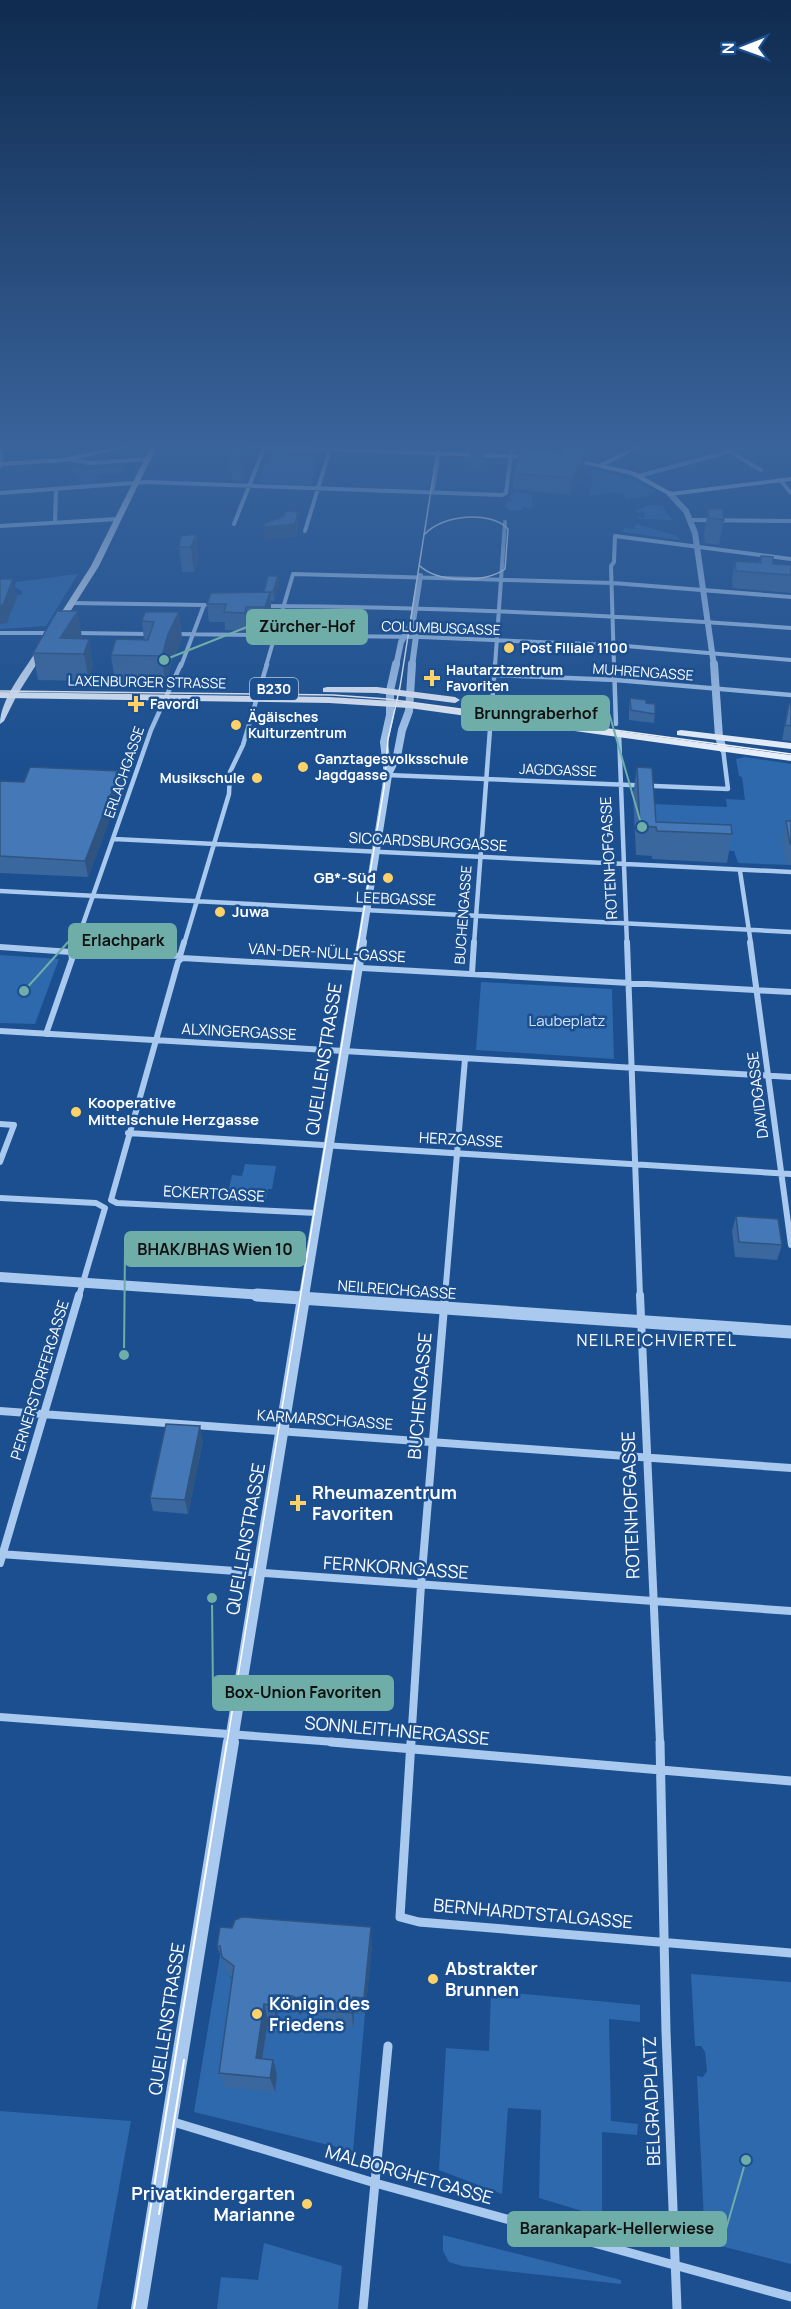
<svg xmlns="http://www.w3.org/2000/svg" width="791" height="2309" font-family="Manrope,sans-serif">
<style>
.green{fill:#2e69ad}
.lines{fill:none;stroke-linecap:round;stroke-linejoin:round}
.minor-far4{stroke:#a9c9ee;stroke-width:4}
.minor-far3{stroke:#a9c9ee;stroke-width:4.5}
.minor-far2{stroke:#a9c9ee;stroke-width:6}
.minor-far1{stroke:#a9c9ee;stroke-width:8}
.minor{stroke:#a9c9ee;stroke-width:9}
.tertiary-far4{stroke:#a9c9ee;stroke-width:6}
.tertiary-far3{stroke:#a9c9ee;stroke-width:8}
.tertiary-far2{stroke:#a9c9ee;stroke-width:10}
.tertiary-far1{stroke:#a9c9ee;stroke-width:13}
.tertiary{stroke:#a9c9ee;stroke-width:16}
.secondary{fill:#d6e6fa;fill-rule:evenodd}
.primary{fill:#f0f6ff;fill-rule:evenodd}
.tram-far1{stroke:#fff;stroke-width:1.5}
.tram{stroke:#fff;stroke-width:2}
.wall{fill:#3a679d}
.shaded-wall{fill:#305480}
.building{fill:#4478b7;stroke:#305480;stroke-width:1.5}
.poi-dot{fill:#ffd166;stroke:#1b4f8f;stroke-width:2}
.labels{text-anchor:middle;stroke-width:5;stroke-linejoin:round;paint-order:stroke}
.far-street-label{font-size:14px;fill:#fff;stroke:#1b4f8f}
.far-poi-label{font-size:14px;font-weight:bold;fill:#fff;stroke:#1b4f8f;text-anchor:start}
.shield{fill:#1b4f8f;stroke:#bbcadd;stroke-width:1.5}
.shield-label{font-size:14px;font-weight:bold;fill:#fff}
.street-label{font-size:15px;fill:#fff;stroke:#1b4f8f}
.poi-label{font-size:15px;font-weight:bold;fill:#fff;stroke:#1b4f8f;text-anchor:start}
.park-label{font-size:15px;fill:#cfe3fa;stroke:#1b4f8f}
.neighbourhood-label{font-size:16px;letter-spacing:1.5px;fill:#fff;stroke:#1b4f8f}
.near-street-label{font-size:18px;fill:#fff;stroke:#1b4f8f}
.near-poi-label{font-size:18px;font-weight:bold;fill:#fff;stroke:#1b4f8f;text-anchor:start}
.leader{fill:none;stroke:#6fada8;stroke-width:2}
.callout-dot{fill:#6fada8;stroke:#1b4f8f;stroke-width:2}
.callout{fill:#6fada8;stroke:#6fada8;stroke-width:2}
.callout-label{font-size:16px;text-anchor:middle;font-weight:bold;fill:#111}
</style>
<rect width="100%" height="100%" fill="#1b4f8f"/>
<path class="green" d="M270,449L321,451L311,485L258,483Z
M124,468L121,473L97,474V484L79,485V473H73V470Z
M591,470L632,479L657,492L648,494L652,496L626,499L623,494L609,492L591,496L589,492L594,479L589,474Z
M515,491L526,493L533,497L531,509L524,507L528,505L522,506L524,509L510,511L506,508V501H514L509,497Z
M649,505L662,506L672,520L638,519V517L644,518L645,514L643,511L641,512L643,514L635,511Z
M636,524L677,536L679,540L622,532L625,528L634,529Z
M78,574L46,626L0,629V595H22V591L15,587L16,582Z
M745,757L791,764V865L738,863L734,851L655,848L652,804L727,807L726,799L745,800L742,777L739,776L736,759Z
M0,955L59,959L35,1024L0,1023Z
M481,982L612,989L614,1059L476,1050Z
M245,1164L276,1166L272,1189H268L265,1203L248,1202L251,1192L244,1191L241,1201H226L232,1175L242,1176Z
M224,1932L228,1975L236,1982L260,2073L268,2020L278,2010L289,2013L295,2010L298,2014L305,2011L309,2015L329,2017L353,2028L354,2013L365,2014L353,2151L194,2112Z
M691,1974L791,1982V2264L705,2242L697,2076L703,2077L707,2071L705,2052L701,2046H695Z
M491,1991L640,2005V2022L609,2019L611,2121L638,2124L637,2135L602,2132V2217L539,2198L541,2110L508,2108L502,2194L439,2170L446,2048L489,2051Z
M0,2111L131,2121L97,2309H0Z
M443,2235L621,2280V2284L462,2266L449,2262L443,2251Z
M264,2243L342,2266L338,2309H217L221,2277L258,2280Z"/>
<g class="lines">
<path class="minor-far4" d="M720,446L761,470
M68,459L89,463L149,459
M563,459L569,446
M0,466L2,446
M639,476L749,446
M780,480L791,493
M432,492L439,452
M0,493L146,482L502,495L506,493L512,446
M692,520L791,521
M55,522L56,490
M234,524L265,446
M0,526L118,519
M305,531L331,446
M71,603L205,605
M263,606C440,607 615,615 791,628
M0,633H50
M75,633L149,634
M174,634L420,637L614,645L791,660
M181,666L204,605
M266,666L293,574L613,583L791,597
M495,666L505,522
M614,666L611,566L614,562L615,536L791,559"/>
<path class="minor-far3" d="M614,664L616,724
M493,675L616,680L791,695
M492,705L495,664
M619,733L627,944
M387,775L728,789L723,749
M114,839L791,872
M740,871L751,944
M0,891L791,932
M76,944L151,730L181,664
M184,944L229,794L230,772L243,745L267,664
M474,944L491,716"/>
<path class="minor-far2" d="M76,942L75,946L81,951L180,956L184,942
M627,942L640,1296
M750,942L791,1245
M0,947L71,952L72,959L46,1034
M472,973L474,942
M0,1031L791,1077
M0,1124L14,1125L0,1162
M128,1133L791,1174
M0,1198L96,1203L105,1208L79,1296
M316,1213L117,1203L111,1200L178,962L182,958L791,992
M445,1296L465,1059"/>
<path class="minor-far1" d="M640,1295L660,1743
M0,1411L791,1468
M0,1554L791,1611
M0,1563L79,1295
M0,1717L348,1743
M411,1743L421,1585L445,1295"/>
<path class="minor" d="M331,1742L791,1781
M411,1742L400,1917L419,1922L791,1953
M660,1742L666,2032L677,2309
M170,2121L375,2183L791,2297
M363,2309L388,2046"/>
<path class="tertiary-far4" d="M670,494L686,511L695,533L714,666
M396,666L401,642L413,621L420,576
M412,666L416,636L413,621"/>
<path class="tertiary-far3" d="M714,664L719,737L723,749
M388,774L397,756L402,730L409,711L412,664
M361,944L388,775L384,742L390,715V691L396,664"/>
<path class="tertiary-far2" d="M0,1277L279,1296
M304,1296L362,942"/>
<path class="tertiary-far1" d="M257,1295L791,1332
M231,1743L304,1295"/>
<path class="tertiary" d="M139,2309L231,1742"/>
<path class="secondary" d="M122,446H133L63,462L0,466V462L63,458Z
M151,446H157L99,566L61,626H55L54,624L91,566Z
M239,446H284L535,455L538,457L535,459L242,448Z
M636,446H643L606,465L635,472L671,492L791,477V481L670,496L631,475L567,460L570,458L599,464Z
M39,647L46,649L17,695L4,721L0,724C0,699 26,668 39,647Z"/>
<path class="primary" d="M327,687H377L455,697L460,700L455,703L377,693L323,692V688Z
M0,692L329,697L409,702L791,755V761L409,708L329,703L0,698Z
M681,730L791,743V749L677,735V731Z"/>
<path class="tram-far1" d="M420,566C438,583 485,583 505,569L508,529C490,510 442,515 425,534
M0,691L333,695L387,699L791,754
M227,1743L384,788L388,739L400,687L438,446"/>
<path class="tram" d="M159,2214L184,2060
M134,2309L227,1742"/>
</g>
<path class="wall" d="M471,446H484L483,466H470Z
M574,446H625L596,460L585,459L584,466L580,479L570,495L513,489L514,473L569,453L574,449Z
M245,447L247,471L243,481H232L230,457Z
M708,509L724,520L719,545L705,543L704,534Z
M196,534L199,559L194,572H182L179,547Z
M761,556L773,564L791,565V593L733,588L732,578L735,561L759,562Z
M278,576L279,585L274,601H271V609L266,625H248L247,631L225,630V622H209L207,604L264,592Z
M179,612L182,639L172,661L165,682H115L111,655L144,640L142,621Z
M82,638L81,639H89L93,666L89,681L38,680L33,653Z
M630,698L646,703L655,714L654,723L629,720V708Z
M789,704H791V741L782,740Z
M637,767L656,822L732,834L727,863L652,859V856L636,855L633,795Z
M0,781L122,787L88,877L0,873Z
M786,821H791V864L786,863L782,840Z
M736,1216L782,1245L777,1260L735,1257L732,1231Z
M203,1440L188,1514L153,1511L150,1498Z
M372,1945L365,2014L354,2013L353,2028L332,2026L331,2018L303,2013L299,2015L295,2012L278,2011L277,2021L268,2020L263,2059L273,2060L277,2074L275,2092L225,2087L219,2073L233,1978L228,1975L217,1946Z"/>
<path class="shaded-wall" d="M598,446H625L596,460Z
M245,447L247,471L243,481L241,457Z
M586,450L584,466L580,479L570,495L572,478Z
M298,512L299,525L296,537L265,540L264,527Z
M196,534L199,559L194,572L191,547Z
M278,576L279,585L274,601L273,592Z
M13,579L17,597L7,623L0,624V606Z
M270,592L271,609L266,625L265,607Z
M246,607L248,625L247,631L245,613Z
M78,611L82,638L72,654L60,638Z
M179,612L182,639L172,661L165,682L162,656L168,634Z
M89,639L93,666L89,681L84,654Z
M120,771L122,787L88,877L85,861Z
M200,1426L203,1440L188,1514L185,1500Z
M371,1927L372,1945L365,2014L364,1998Z
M274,1995L278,2011L277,2021L273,2006Z
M300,1997L303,2013L299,2015L296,1998Z
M353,1997L354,2013L353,2028L352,2013Z
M264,2004L268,2020L260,2073L256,2058Z
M273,2060L277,2074L275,2092L270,2078Z"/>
<path class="building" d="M234,447H245L241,457H230Z
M521,449L569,453L571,449L586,450L582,462L572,478L514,473Z
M708,509H722L724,520L709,518Z
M286,511L298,512L295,524L264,527V524L284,516Z
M196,534L191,547H179L181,536Z
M761,556L773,557V564L791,565V575L736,571L735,561L761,563Z
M268,576H278L273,592H264Z
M0,579H13L3,605L0,606Z
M270,592L265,607H246L245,613L224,612L226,604H207L211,593Z
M57,611H78L60,638L89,639L84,654L33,653Z
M145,612H179L168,634L162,656L111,655L116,639L148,640L154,622L142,621Z
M630,698L646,700V703L655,704V714L631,710Z
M789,704H791V726L785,725Z
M30,767L120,771L85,861L0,856V781L24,782Z
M637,767L652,768L656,822L731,825L732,834L657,831L656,827L640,826Z
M786,821H791V844H790Z
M736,1216L778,1219L782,1245L739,1242Z
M166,1424L200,1426L185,1500L150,1498Z
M242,1917L371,1927L364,1998L353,1997L352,2013L330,2011L331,2003L300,1997L296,1998L292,1996L274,1995L273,2006L264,2004L256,2058L273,2060L270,2078L219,2073L234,1966L222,1957L220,1946H217L220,1927L232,1928L235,1920Z"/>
<linearGradient id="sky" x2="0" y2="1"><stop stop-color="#0f2b4f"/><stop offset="0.58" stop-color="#39639b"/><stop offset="1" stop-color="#39639b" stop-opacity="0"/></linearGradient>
<rect width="791" height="769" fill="url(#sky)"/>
<g class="poi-dot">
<circle cx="509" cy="648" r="6"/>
<path d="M429 669h6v6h6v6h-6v6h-6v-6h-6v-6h6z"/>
<path d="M133 695h6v6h6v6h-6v6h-6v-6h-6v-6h6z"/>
<circle cx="236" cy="725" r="6"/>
<circle cx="303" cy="767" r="6"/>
<circle cx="257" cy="778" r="6"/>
<circle cx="388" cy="878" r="6"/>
<circle cx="220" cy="912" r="6"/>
<circle cx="76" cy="1112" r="6"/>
<path d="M295 1494h6v6h6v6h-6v6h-6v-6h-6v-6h6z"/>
<circle cx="433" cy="1979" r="6"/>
<circle cx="257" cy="2014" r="6"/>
<circle cx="307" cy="2204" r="6"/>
</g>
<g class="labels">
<g class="far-street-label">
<text transform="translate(441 628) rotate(2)" y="5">COLUMBUSGASSE</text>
<text transform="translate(643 672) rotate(4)" y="5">MUHRENGASSE</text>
<text transform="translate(147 682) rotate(1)" y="5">LAXENBURGER STRASSE</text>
<text transform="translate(558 770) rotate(2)" y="5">JAGDGASSE</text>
<text transform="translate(124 772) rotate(-71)" y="5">ERLACHGASSE</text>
<text transform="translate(463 915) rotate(-86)" y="5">BUCHENGASSE</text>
</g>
<g class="far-poi-label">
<text x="521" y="653">Post Filiale 1100</text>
<text x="446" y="675">Hautarztzentrum<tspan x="446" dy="16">Favoriten</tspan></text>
<text x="150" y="709">Favordi</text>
<text x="248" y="722">Ägäisches<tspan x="248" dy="16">Kulturzentrum</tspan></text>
<text x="315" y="764">Ganztagesvolksschule<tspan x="315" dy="16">Jagdgasse</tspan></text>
<text x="245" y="783" text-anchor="end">Musikschule</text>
</g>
<rect class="shield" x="250" y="678" width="48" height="22" rx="4.5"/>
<g class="shield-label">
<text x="274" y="694">B230</text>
</g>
<g class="street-label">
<text transform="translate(428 842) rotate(3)" y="5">SICCARDSBURGGASSE</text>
<text transform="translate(609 858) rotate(-93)" y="5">ROTENHOFGASSE</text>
<text transform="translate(396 899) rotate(2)" y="5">LEEBGASSE</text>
<text transform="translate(327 953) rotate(3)" y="5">VAN-DER-NÜLL-GASSE</text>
<text transform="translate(239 1032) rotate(3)" y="5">ALXINGERGASSE</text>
<text transform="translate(758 1095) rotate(-97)" y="5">DAVIDGASSE</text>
<text transform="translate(461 1140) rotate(3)" y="5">HERZGASSE</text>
<text transform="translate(214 1194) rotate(3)" y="5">ECKERTGASSE</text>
<text transform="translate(397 1290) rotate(4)" y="5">NEILREICHGASSE</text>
<text transform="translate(40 1380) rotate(-73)" y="5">PERNERSTORFERGASSE</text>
<text transform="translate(325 1420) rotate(4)" y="5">KARMARSCHGASSE</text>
</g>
<g class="poi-label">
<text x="376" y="883" text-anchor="end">GB*-Süd</text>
<text x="232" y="917">Juwa</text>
<text x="88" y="1108">Kooperative<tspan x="88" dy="17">Mittelschule Herzgasse</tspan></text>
</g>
<g class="park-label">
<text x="567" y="1026">Laubeplatz</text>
</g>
<g class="neighbourhood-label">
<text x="657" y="1346">NEILREICHVIERTEL</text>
</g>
<g class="near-street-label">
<text transform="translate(324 1059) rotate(-81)" y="6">QUELLENSTRASSE</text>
<text transform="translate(420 1396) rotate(-85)" y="6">BUCHENGASSE</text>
<text transform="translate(631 1505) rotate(-92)" y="6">ROTENHOFGASSE</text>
<text transform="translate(246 1539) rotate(-80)" y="6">QUELLENSTRASSE</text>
<text transform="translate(396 1568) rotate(4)" y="6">FERNKORNGASSE</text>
<text transform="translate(397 1731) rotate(5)" y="6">SONNLEITHNERGASSE</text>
<text transform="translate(533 1914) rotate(5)" y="6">BERNHARDTSTALGASSE</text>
<text transform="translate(167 2019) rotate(-81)" y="6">QUELLENSTRASSE</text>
<text transform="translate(652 2101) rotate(-92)" y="6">BELGRADPLATZ</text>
<text transform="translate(409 2175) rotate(16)" y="6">MALBORGHETGASSE</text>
</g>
<g class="near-poi-label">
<text x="312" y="1499">Rheumazentrum<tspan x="312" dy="21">Favoriten</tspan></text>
<text x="445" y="1975">Abstrakter<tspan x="445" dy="21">Brunnen</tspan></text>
<text x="269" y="2010">Königin des<tspan x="269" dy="21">Friedens</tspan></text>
<text x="295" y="2200" text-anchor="end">Privatkindergarten<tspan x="295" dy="21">Marianne</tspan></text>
</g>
</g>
<path class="leader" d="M164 660L247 627M642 827L609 713M24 991L69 941M124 1355L125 1249M212 1598L213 1693M746 2160L726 2229"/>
<g class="callout-dot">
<circle cx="164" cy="660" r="6"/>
<circle cx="642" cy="827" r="6"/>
<circle cx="24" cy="991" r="6"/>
<circle cx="124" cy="1355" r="6"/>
<circle cx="212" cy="1598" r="6"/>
<circle cx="746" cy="2160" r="6"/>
</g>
<g class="callout">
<rect x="247" y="610" width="120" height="34" rx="6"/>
<rect x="462" y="696" width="147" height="34" rx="6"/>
<rect x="69" y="924" width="107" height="34" rx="6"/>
<rect x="125" y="1232" width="180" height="34" rx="6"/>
<rect x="213" y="1676" width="180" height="34" rx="6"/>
<rect x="508" y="2212" width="218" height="34" rx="6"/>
</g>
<g class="callout-label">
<text x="307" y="632">Zürcher-Hof</text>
<text x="536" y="719">Brunngraberhof</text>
<text x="123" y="946">Erlachpark</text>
<text x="215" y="1255">BHAK/BHAS Wien 10</text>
<text x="303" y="1698">Box-Union Favoriten</text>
<text x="617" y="2234">Barankapark-Hellerwiese</text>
</g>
<g transform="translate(743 48) rotate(269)" stroke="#1b4f8f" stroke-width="4.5" paint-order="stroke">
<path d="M0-4.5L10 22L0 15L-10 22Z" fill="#ffffff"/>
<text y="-9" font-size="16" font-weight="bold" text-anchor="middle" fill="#ffffff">N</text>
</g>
</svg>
